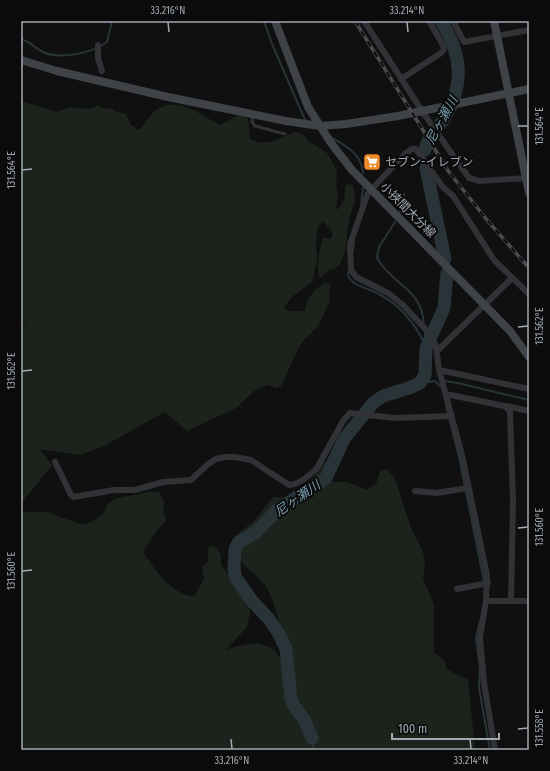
<svg xmlns="http://www.w3.org/2000/svg" width="550" height="771" font-family="'Fira Sans Condensed','Noto Sans JP',sans-serif">
<style>
.green{fill:#1c231c}
.lines{fill:none;stroke-linecap:round;stroke-linejoin:round}
.stream{stroke:#293439;stroke-width:2}
.river{stroke:#293439;stroke-width:13}
.lane{stroke:#313236;stroke-width:3}
.street{stroke:#313236;stroke-width:6}
.secondary{stroke:#3f4246;stroke-width:8}
.rail-casing{stroke:#484b4f;stroke-width:3.5}
.rail{stroke:#0b0b0c;stroke-width:2;stroke-dasharray:6;stroke-linecap:butt}
.ticks{fill:none;stroke:#a1a9b2;stroke-width:1.5}
.labels{text-anchor:middle;stroke-width:4;stroke-linejoin:round;paint-order:stroke}
.poi-label{font-size:12px;fill:#a1a9b2;stroke:#0b0b0c;text-anchor:start}
.street-label{font-size:12px;fill:#a1a9b2;stroke:#0b0b0c}
.water-label{font-size:13px;font-style:italic;fill:#779dad;stroke:#0b0b0c}
.neatline{fill:none;stroke:#a1a9b2;stroke-width:1.5}
.ticks-label{font-size:10px;text-anchor:middle;fill:#a1a9b2}
</style>
<rect width="100%" height="100%" fill="#101011"/>
<path class="green" d="M24,102L57,112L69,107L91,109L98,105L105,109L112,108L116,112L126,114L131,125L139,130C145,125 148,117 155,111C175,95 201,114 219,125C230,122 238,110 248,119L250,139C269,149 278,136 296,132L304,135L308,141L327,153L335,167L337,172L336,184L338,195L336,210C345,203 345,197 345,186L350,183L354,187L355,201L349,219L345,251L340,264L335,269L329,270L320,278C315,269 320,248 323,238L331,239L333,233L323,221L318,227L316,239L317,261L312,282L293,296L284,307L287,311H305C306,298 315,290 325,282L330,284L329,302L319,325L301,343L281,386L276,388L267,385L254,391L236,408L187,431L165,412L102,447L80,455L39,449L52,465L21,504V325L27,323L21,321V103Z
M328,460L330,466L331,482H348L366,490L376,484L380,472L386,469L394,476L411,528L423,552L425,563L423,579L434,604V652L445,661L446,669L468,680L475,750H21V512H47L80,524L89,523L103,514L108,504L114,499L149,492H159L165,503L163,508L166,521L157,530L143,552C156,571 170,593 194,597L204,579L202,566L208,562V550L210,545L216,547L221,555V565L249,600L250,613L247,627L226,650C241,645 259,639 274,650C277,653 281,659 283,663C285,642 277,609 268,590C263,580 250,571 242,563L239,533L254,521L273,497L301,498L322,464Z"/>
<g class="lines">
<path class="stream" d="M264,21L272,44L305,120
M21,39C29,41 35,48 43,52C60,60 92,53 107,42L112,21
M332,138C347,146 362,155 363,173
M361,206L363,188
M400,212L404,194
M395,222L379,247L377,258C393,286 422,288 424,325
M353,250L354,241
M348,273C348,285 368,288 377,293C399,304 415,323 425,345
M425,331L426,348
M444,381L458,383L529,400
M420,383L435,381L440,386
M446,406L459,457L484,581
M480,621L476,638L480,668L479,688L490,750
M312,738L313,750"/>
<path class="river" d="M425,150C427,138 437,129 444,119C465,85 462,54 441,21
M426,168L445,259
M312,738L304,719L294,706L291,699L286,649L279,634L269,619L253,602L236,578L234,569L235,549L239,542L255,533L277,510L326,478L344,439L373,403L383,396L409,388L420,383L425,375L426,348L444,308L447,273"/>
<path class="lane" d="M253,116L252,122L255,126L285,134"/>
<path class="street" d="M364,21L424,114L469,178L480,181L526,178
M453,21L464,42L529,30
M98,45V58L102,71
M401,79L441,53L444,50L443,45L429,21
M437,351L512,278
M439,370L529,389
M446,394L504,406L510,411L513,501L511,601
M506,406L529,411
M55,462L71,495L74,497L114,490H135L163,482L191,480L207,465L216,459L225,457H235L251,460L289,485C299,485 310,475 317,468L343,421L350,413L395,418L452,416
M415,491L436,493L468,488
M457,589L488,583
M486,601H529
M495,750L484,683L480,637L486,601L487,575L462,455L439,370L436,346L429,333L403,305L388,293L356,277L351,270L350,244L368,193L406,153L412,149H416L442,186L453,196L494,260L529,294"/>
<path class="secondary" d="M275,21L308,107L331,143L352,170L510,331L529,357
M494,21L529,193
M21,60L57,71L168,97L286,121L320,126L346,124L398,116L529,89"/>
<defs>
<path id="rail" d="M355,21L449,172L487,220L529,268"/>
</defs>
<use href="#rail" class="rail-casing"/>
<use href="#rail" class="rail"/>
</g>
<path class="ticks" d="M168,22L169,32M407,22L408,32M518,126H528M22,170L32,169M518,327L528,326M22,371L32,370M518,528L528,527M22,571L32,570M518,729L528,728M231,739L232,749M470,739L471,749"/>
<defs>
<symbol id="supermarket-square" viewBox="-11 -11 22 22"><rect x="-9" y="-9" width="18" height="18" rx="4" fill="#ef8b2a" stroke="#0b0b0c"/><path d="M-6-5.5h2.5l.6 2H6L4.5 2H-2.5L-4.4-4H-6ZM-1.5 3.2a1.3 1.3 0 1 0 .1 0ZM3 3.2a1.3 1.3 0 1 0 .1 0Z" fill="#fff"/></symbol>
</defs>
<g fill-rule="evenodd">
<use href="#supermarket-square" x="362" y="152" width="20" height="20"/>
</g>
<g class="labels">
<g class="poi-label">
<text x="385" y="166">セブン-イレブン</text>
</g>
<g class="street-label">
<text transform="translate(408 210) rotate(45)" y="4">小挾間大分線</text>
</g>
<g class="water-label">
<text transform="translate(441 120) rotate(-61)" y="5">尼ヶ瀬川</text>
<text transform="translate(297 498) rotate(-35)" y="5">尼ヶ瀬川</text>
</g>
</g>
<rect width="550" height="771" fill="none" stroke="#0b0b0c" stroke-width="44"/>
<path d="M392 733v6h107v-6" fill="none" stroke="#a1a9b2" stroke-width="2"/>
<text x="398" y="733" font-size="12" fill="#a1a9b2" stroke="#0b0b0c" stroke-width="3" paint-order="stroke">100 m</text>
<rect x="22" y="22" width="506" height="727" class="neatline"/>
<g class="ticks-label">
<text x="168" y="14">33.216°N</text>
<text x="407" y="14">33.214°N</text>
<text transform="translate(539 126) rotate(-90)" y="4">131.564°E</text>
<text transform="translate(11 170) rotate(-90)" y="4">131.564°E</text>
<text transform="translate(539 326) rotate(-90)" y="4">131.562°E</text>
<text transform="translate(11 371) rotate(-90)" y="4">131.562°E</text>
<text transform="translate(539 527) rotate(-90)" y="4">131.560°E</text>
<text transform="translate(11 571) rotate(-90)" y="4">131.560°E</text>
<text transform="translate(539 728) rotate(-90)" y="4">131.558°E</text>
<text x="232" y="764">33.216°N</text>
<text x="471" y="764">33.214°N</text>
</g>
</svg>
